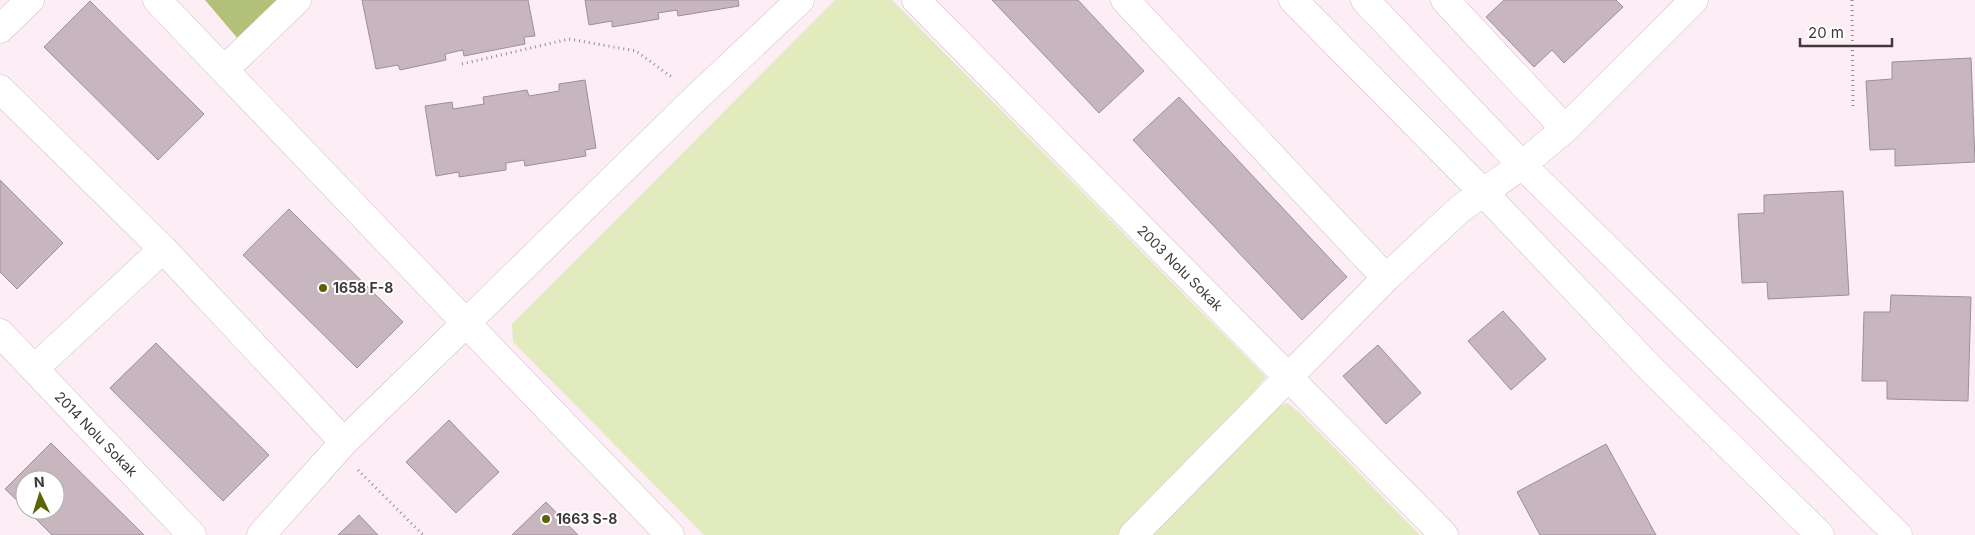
<svg xmlns="http://www.w3.org/2000/svg" width="1975" height="535" font-family="Inter,sans-serif">
<style>
.green{fill:#e1ebbd}
.forest{fill:#b2c078}
.building{fill:#c8b6be;stroke:#9f8e96}
.lines{fill:none;stroke-linecap:round;stroke-linejoin:round}
.minor-casing{stroke:#cfbdc5;stroke-width:29}
.path{stroke:#978c91;stroke-width:3;stroke-dasharray:1 4;stroke-linecap:butt}
.minor{stroke:#fff;stroke-width:28}
.poi-dot{fill:#5a6508;stroke:#fff;stroke-width:2}
.labels{text-anchor:middle;stroke-width:4;stroke-linejoin:round;paint-order:stroke}
.street-label{font-size:14px;fill:#40393c;stroke:#fff}
.poi-label{font-size:14px;font-weight:bold;fill:#40393c;stroke:#fff;text-anchor:start}
</style>
<rect width="100%" height="100%" fill="#fdeef5"/>
<path class="green" d="M835,0H892L1266,377L1252,394L1117,535H704L513,342L512,324Z
M1287,403L1299,412L1420,535H1144L1274,408Z"/>
<path class="forest" d="M205,0H278L239,40Z"/>
<path class="building" d="M362,0H528L535,36L524,37L525,44L464,56L463,50L445,54L446,60L400,70L398,65L376,69Z
M585,0H738L739,6L678,16L677,10L658,13L659,19L612,27V21L589,25Z
M992,0H1078L1144,71L1099,113Z
M1504,0H1616L1623,7L1564,63L1552,50L1534,67L1486,17Z
M90,1L204,114L158,160L44,47Z
M1971,58L1975,162L1895,166V149L1870,150L1866,81L1892,79V62Z
M585,80L596,148L585,150L586,156L525,166L524,160L506,163V170L459,177V172L436,176L425,106L452,102L453,109L484,104L483,97L527,90L529,96L559,91V84Z
M1179,97L1347,277L1302,320L1133,140Z
M0,180L63,243L17,289L0,272Z
M1843,191L1849,295L1768,299L1767,282L1742,283L1738,214L1764,213V195Z
M289,209L403,322L357,368L243,255Z
M1891,295L1971,297L1968,401L1887,399V381H1862L1864,312H1890Z
M1503,311L1546,359L1511,390L1468,341Z
M156,343L269,455L223,501L110,388Z
M1378,345L1421,393L1386,424L1343,376Z
M449,420L499,472L456,513L406,462Z
M51,443L144,535H52L27,510H55V480H25V508L5,489Z
M1606,444L1656,535H1540L1517,492Z
M546,502L578,535H512Z
M359,515L378,535H338Z"/>
<g class="lines">
<defs>
<path id="minor" d="M157,0L224,70
M297,0L224,70L466,323L697,97L800,0
M916,0L1444,535
M1125,0L1386,278
M1293,0L1483,192L1653,371L1820,535
M1365,0L1522,165L1898,535
M1445,0L1565,129
M0,29L30,0
M0,89L163,249L344,442
M0,333L192,535
M34,369L163,249
M261,535L344,442L466,323L670,535
M1133,535L1386,278L1460,209L1522,165L1565,129L1694,0"/>
</defs>
<use href="#minor" class="minor-casing"/>
<path class="path" d="M1852,0L1853,108
M462,64L569,39L636,51L673,78
M358,470L423,535"/>
<use href="#minor" class="minor"/>
</g>
<g class="poi-dot">
<circle cx="323" cy="288" r="5"/>
<circle cx="546" cy="519" r="5"/>
</g>
<g class="labels">
<g class="street-label">
<text transform="translate(1180 268) rotate(45)" y="5">2003 Nolu Sokak</text>
<text transform="translate(96 434) rotate(46)" y="5">2014 Nolu Sokak</text>
</g>
<g class="poi-label">
<text x="333" y="293">1658 F-8</text>
<text x="556" y="524">1663 S-8</text>
</g>
</g>
<g transform="translate(40 495) rotate(356)"><circle r="24" fill="#ffffff" stroke="#b3b0b1"/>
<path d="M0-4L9 19L0 12L-9 19Z" fill="#5a6508"/>
<text y="-8" font-size="14" font-weight="bold" text-anchor="middle" fill="#40393c">N</text>
</g>
<path d="M1800 38v8h92v-8" fill="none" stroke="#40393c" stroke-width="2.5"/>
<text x="1808" y="38" font-size="15" fill="#40393c" stroke="#ffffff" stroke-width="4" paint-order="stroke">20 m</text>
</svg>
